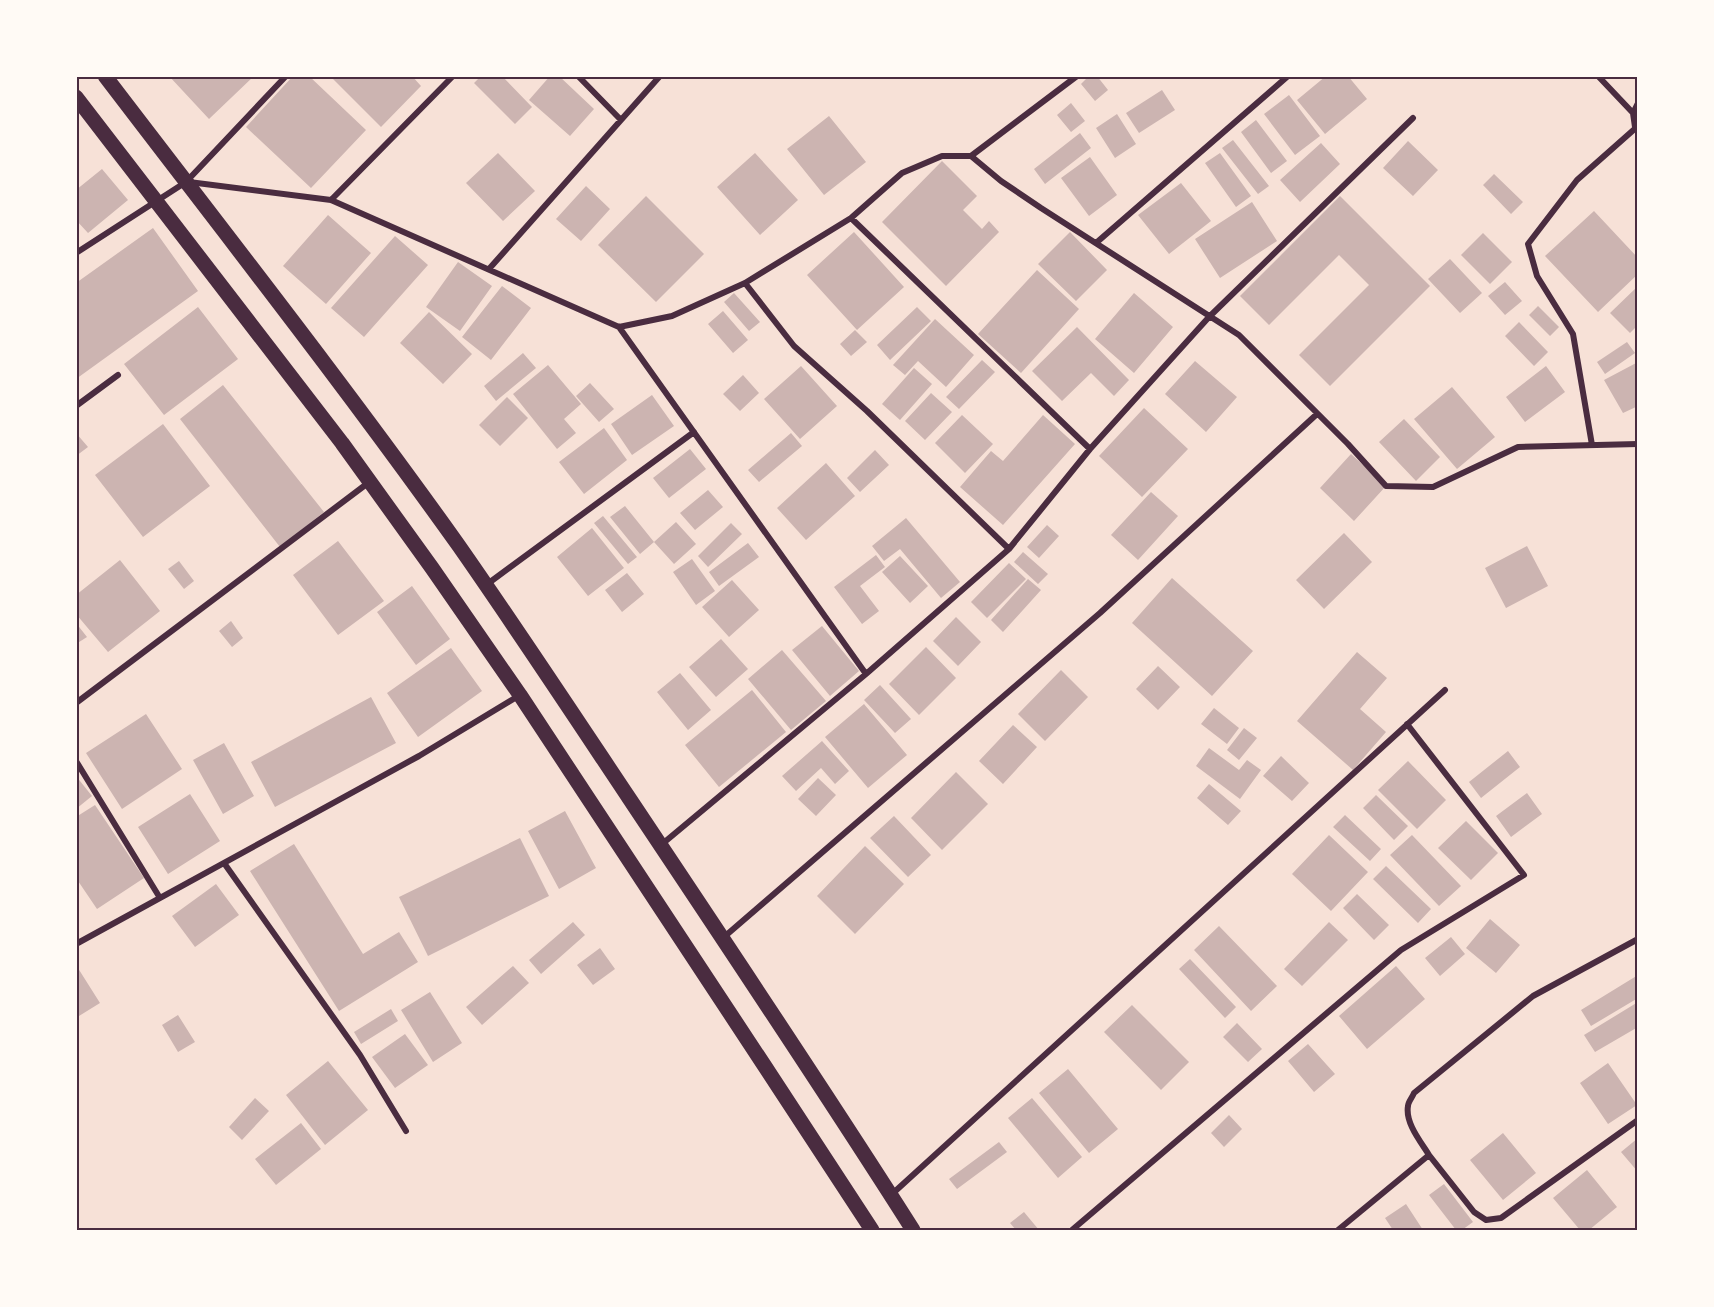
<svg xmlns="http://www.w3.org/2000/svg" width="1714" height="1307" font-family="'Playfair Display',serif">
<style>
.building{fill:#ccb4b1}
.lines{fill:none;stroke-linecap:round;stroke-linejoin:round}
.minor{stroke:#4a2c40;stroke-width:6}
.primary{stroke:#4a2c40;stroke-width:15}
.neatline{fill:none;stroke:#4a2c40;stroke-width:2}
</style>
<rect width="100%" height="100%" fill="#f7e1d7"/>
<path class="building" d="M169,76H254L209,119Z
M293,76H309L366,130L311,188L246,127Z
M330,76H412L421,86L381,127Z
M481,76H502L532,107L515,124L474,83Z
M550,76H559L594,109L570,136L529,100Z
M1089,76H1097L1108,90L1095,101L1081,84Z
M1326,76H1348L1367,99L1325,134L1297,100Z
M1162,90L1175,110L1139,133L1126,113Z
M1289,95L1320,136L1295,155L1264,114Z
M1071,103L1085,121L1071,132L1057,115Z
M1117,114L1136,144L1115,158L1096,128Z
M829,116L866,162L824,195L787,149Z
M1256,120L1287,161L1271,173L1241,132Z
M1080,133L1091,148L1045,184L1034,169Z
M1233,140L1269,186L1258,194L1222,148Z
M1408,141L1438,170L1413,196L1383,168Z
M1321,143L1340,164L1300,202L1280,180Z
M498,153L535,191L503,221L466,183Z
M755,153L798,200L760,235L717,187Z
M1220,153L1251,196L1236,207L1205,163Z
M1090,157L1117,195L1089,216L1061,178Z
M942,161L977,196L963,210L982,229L989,221L999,232L946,286L882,222Z
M102,169L128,200L88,233L76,220V190Z
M1494,174L1523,202L1511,214L1483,185Z
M1181,183L1211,221L1169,254L1138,215Z
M586,186L610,209L581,241L556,219Z
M646,196L704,254L656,302L598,245Z
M1340,196L1430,286L1330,386L1299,355L1369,285L1339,255L1269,325L1240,296Z
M1252,202L1277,241L1220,278L1195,239Z
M1594,211L1638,258V274L1598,312L1545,256Z
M328,215L371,253L326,304L283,266Z
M153,228L198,291L76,379V283Z
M854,232L904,287L857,330L807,275Z
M1070,232L1107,270L1076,301L1038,264Z
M1483,233L1512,262L1490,284L1461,255Z
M395,236L428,265L364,337L331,308Z
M1450,259L1482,293L1460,313L1428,279Z
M458,262L492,286L460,331L426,307Z
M1037,270L1079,309L1021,373L978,334Z
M1505,282L1522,301L1505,315L1488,296Z
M502,286L531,308L491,360L462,337Z
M1638,286V325L1630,333L1610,313Z
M734,293L760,322L749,331L724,302Z
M1134,293L1173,327L1134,373L1095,339Z
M1538,306L1559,327L1550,336L1529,315Z
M198,307L238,359L164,415L124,364Z
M917,307L931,321L890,360L877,345Z
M723,311L748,340L733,353L708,324Z
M429,312L472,354L443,384L400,343Z
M935,319L974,355L946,387L918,361L905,375L893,365Z
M1519,322L1548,352L1534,366L1505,336Z
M1077,327L1129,380L1114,396L1091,373L1062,401L1032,371Z
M855,330L867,342L851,356L840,344Z
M1627,342L1635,353L1605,374L1597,362Z
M523,353L536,368L496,401L484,386Z
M982,360L995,372L959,409L946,397Z
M1195,361L1237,397L1206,432L1165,394Z
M1638,362V406L1623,413L1604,380Z
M548,365L581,404L564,419L576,433L557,449L513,394Z
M801,366L837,406L800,439L764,399Z
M1546,366L1565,392L1525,422L1506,397Z
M914,368L932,384L900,420L882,404Z
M743,375L759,393L740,411L723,394Z
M590,383L614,409L599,422L576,396Z
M223,385L324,512L280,547L180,419Z
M1452,387L1495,437L1457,469L1414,419Z
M931,393L952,412L925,440L905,421Z
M652,395L674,426L632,455L611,424Z
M507,397L528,418L500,446L479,425Z
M1144,408L1188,449L1142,497L1099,456Z
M962,415L993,444L965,473L935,443Z
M1043,415L1075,444L1003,525L960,487L991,451L1003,461Z
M1404,419L1440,457L1416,481L1379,442Z
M163,424L210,486L143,537L95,475Z
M604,428L627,460L584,494L559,462Z
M76,433L88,447L76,456Z
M791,433L802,446L759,482L748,470Z
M690,449L706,469L669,498L653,478Z
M875,450L889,465L860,492L847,478Z
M1351,454L1386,486L1354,521L1320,488Z
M826,463L855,496L806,540L777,508Z
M708,490L723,507L695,530L680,513Z
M1151,492L1178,516L1138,560L1111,535Z
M625,506L654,542L640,554L610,517Z
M603,516L637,557L628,564L594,523Z
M906,518L960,582L941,598L900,549L884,561L872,546Z
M676,522L696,544L674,564L654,542Z
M731,523L742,534L708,567L698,556Z
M1047,525L1059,536L1039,558L1027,547Z
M592,528L624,568L588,596L557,557Z
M1344,533L1372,562L1324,609L1296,580Z
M338,541L384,601L338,635L293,575Z
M748,543L759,557L719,586L709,572Z
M1527,546L1548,586L1506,608L1485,568Z
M1023,552L1048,574L1038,584L1014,562Z
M876,555L885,567L860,586L879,611L862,624L834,587Z
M900,556L928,586L910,603L882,572Z
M692,559L715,591L696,605L673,572Z
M120,560L160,611L108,652L76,614V595Z
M179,561L194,581L184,589L168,569Z
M1009,563L1026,579L987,618L971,602Z
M627,573L644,594L622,612L605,590Z
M1172,578L1253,651L1212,696L1132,623Z
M1028,579L1041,590L1003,632L991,620Z
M732,580L759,610L729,637L702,607Z
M412,586L450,639L416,665L377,612Z
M956,617L981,642L958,666L933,641Z
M231,621L243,638L232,647L219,631Z
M76,623L87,637L76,644Z
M822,626L859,671L830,696L792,650Z
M721,639L748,669L716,697L689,667Z
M926,647L956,678L919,715L889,684Z
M451,648L482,691L418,737L387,693Z
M782,650L826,701L791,730L748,679Z
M1357,652L1387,678L1360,709L1386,732L1353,770L1297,721Z
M1158,666L1180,687L1158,710L1136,689Z
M1061,670L1088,697L1045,741L1018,714Z
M680,673L711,710L688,730L657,692Z
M880,685L911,719L895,733L864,700Z
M752,690L786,732L719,787L685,745Z
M371,697L396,743L275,807L251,762Z
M864,704L907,755L868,788L825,737Z
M1214,708L1239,728L1227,744L1201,724Z
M146,714L182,769L122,809L86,753Z
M1013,725L1037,747L1003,784L979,761Z
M1244,728L1257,738L1239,760L1227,750Z
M822,741L849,771L835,784L821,768L796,791L782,776Z
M224,743L254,796L223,814L193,760Z
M1209,748L1239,770L1247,760L1261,770L1240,799L1196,766Z
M1508,751L1520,767L1481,798L1469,782Z
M1281,756L1309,783L1292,801L1263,776Z
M1408,761L1446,800L1417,829L1378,790Z
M956,772L988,804L942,850L911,818Z
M76,776L92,796L76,809Z
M818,778L836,795L816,816L798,799Z
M1209,784L1241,811L1228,825L1197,798Z
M1527,793L1542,814L1511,837L1496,816Z
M190,794L220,841L168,874L138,827Z
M1376,795L1408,826L1394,840L1363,808Z
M95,805L144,878L97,909L76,878V817Z
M565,811L596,868L559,889L528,831Z
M1345,815L1381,849L1370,861L1333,827Z
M894,816L931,855L908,877L870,838Z
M1466,821L1498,853L1471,880L1438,848Z
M1329,835L1368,872L1331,911L1292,874Z
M1412,835L1461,886L1439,906L1390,855Z
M520,838L549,896L428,956L399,897Z
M294,844L363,954L399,932L418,962L339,1011L250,871Z
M865,846L904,884L855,934L817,896Z
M1386,866L1431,909L1418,923L1373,879Z
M216,884L239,915L195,947L172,916Z
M1357,894L1389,925L1374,940L1343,908Z
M1490,919L1520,945L1496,973L1466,948Z
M573,922L585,935L541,974L529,960Z
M1329,922L1348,940L1302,986L1284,969Z
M1219,926L1277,986L1251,1011L1194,950Z
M1451,937L1465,954L1440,976L1425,958Z
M600,948L615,969L593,985L577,965Z
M1190,959L1236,1007L1225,1018L1179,969Z
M76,965L100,1003L79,1016L76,1012Z
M513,966L529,983L482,1025L466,1007Z
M1396,966L1425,999L1367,1049L1339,1016Z
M1638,975V998L1591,1026L1581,1010Z
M430,992L462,1043L433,1062L401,1010Z
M1638,1002V1027L1595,1052L1584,1035Z
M1132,1005L1189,1062L1161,1090L1104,1032Z
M391,1009L398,1021L361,1044L354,1032Z
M178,1015L195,1042L178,1052L162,1025Z
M1237,1023L1262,1049L1248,1062L1223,1037Z
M405,1034L428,1065L395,1088L372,1057Z
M1308,1044L1335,1074L1314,1092L1288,1061Z
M328,1061L368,1110L325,1145L286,1095Z
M1608,1063L1637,1105L1608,1124L1580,1083Z
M1068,1069L1118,1129L1089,1153L1039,1093Z
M255,1098L269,1111L242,1140L229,1127Z
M1032,1098L1082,1157L1058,1178L1008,1118Z
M1229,1115L1242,1129L1224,1147L1211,1133Z
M301,1123L321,1149L276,1185L255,1159Z
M1503,1133L1536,1173L1503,1200L1470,1160Z
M1638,1138V1172L1621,1152Z
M999,1142L1007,1152L957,1189L949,1179Z
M1587,1170L1617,1207L1589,1230H1580L1553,1198Z
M1444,1184L1473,1222L1462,1230H1456L1429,1195Z
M1406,1204L1423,1230H1393L1385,1218Z
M1024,1212L1039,1230H1016L1010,1223Z"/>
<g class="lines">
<path class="minor" d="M1598,76L1633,113
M621,120L660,76
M1635,127L1633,113L1638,103
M971,156L1077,76
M189,182L331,200L619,327L672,316L745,283L851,218L902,173L942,156H971L1001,181L1041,208L1239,335L1348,444L1386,486L1433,487L1518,447L1638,444
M331,200L453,76
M851,218L1090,449
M1096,243L1288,76
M76,253L186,182L286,76
M489,269L621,120L578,76
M745,283L794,346L867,411L1009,549
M619,327L866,674
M76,406L118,375
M1592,445L1573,334L1537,276L1528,244L1577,180L1638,126
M486,585L694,432
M76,703L368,483
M76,761L160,898
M661,845L866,674L1009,549L1090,449L1209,317L1413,118
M224,863L360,1055L406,1131
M724,937L1100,613L1317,414
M76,944L419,756L520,695
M1429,1155C1421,1142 1405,1123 1408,1106C1408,1102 1412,1098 1414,1093L1533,996L1638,939
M891,1195L1445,690
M1072,1230L1401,950L1524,875L1407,724
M1338,1230L1429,1155L1474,1212L1486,1220L1501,1218L1638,1120"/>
<path class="primary" d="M105,76C224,232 345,386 459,546C517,629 573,714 629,798C725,942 821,1085 913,1230
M76,97L342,443L432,568L520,695L764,1065L872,1230"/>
</g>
<rect width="1714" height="1307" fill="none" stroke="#fffaf5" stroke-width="156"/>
<rect x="78" y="78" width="1558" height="1151" class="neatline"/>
</svg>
